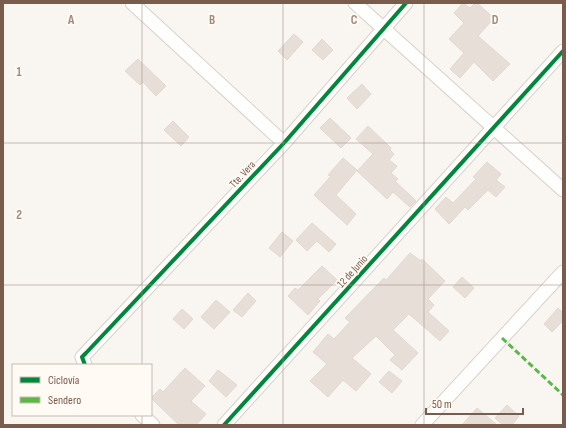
<svg xmlns="http://www.w3.org/2000/svg" width="566" height="428" font-family="'Sofia Sans Condensed',sans-serif">
<style>
.building{fill:#e6ded7;stroke:#e2d8d2}
.lines{fill:none;stroke-linecap:round;stroke-linejoin:round}
.street-casing{stroke:#d7d1cb;stroke-width:15}
.street{stroke:#fefefd;stroke-width:13}
.quiet{stroke:#58b947;stroke-width:3;stroke-dasharray:6 3;stroke-linecap:butt}
.cycleway-casing{stroke:#fffaf3;stroke-width:6}
.cycleway{stroke:#00873e;stroke-width:4}
.grid{fill:none;stroke:#9f8a7d;stroke-width:1;stroke-opacity:0.55}
.labels{text-anchor:middle;stroke-width:3.5;stroke-linejoin:round;paint-order:stroke}
.street-label{font-size:11px;fill:#7a5c4d;stroke:#fffaf3}
.grid-label{font-size:13px;text-anchor:middle;font-weight:bold;fill:#9f8a7d;stroke:#fffaf3;stroke-width:3.5;stroke-linejoin:round;paint-order:stroke}
</style>
<rect width="100%" height="100%" fill="#f9f5f0"/>
<path class="building" d="M463,3L470,8L475,3H477L494,18L478,36L510,64L493,81L474,62L460,78L450,69L464,53L449,39L464,23L454,13Z
M294,34L303,42L287,60L278,51Z
M322,39L333,50L323,60L312,50Z
M138,59L166,86L156,96L143,82L140,85L125,71Z
M362,84L371,94L357,109L347,98Z
M330,118L351,138L341,148L320,128Z
M173,121L189,137L181,146L164,130Z
M368,126L391,148L390,150L394,154L389,160L397,166L391,173L398,179L395,181L416,201L410,207L393,192L387,199L357,171L373,154L356,139Z
M343,158L357,170L336,195L356,214L347,225L314,195L331,176L328,175Z
M487,162L501,174L496,180L505,187L496,197L488,190L468,210L465,207L449,224L435,209L446,197L453,203L476,179L473,177Z
M312,223L336,244L329,252L317,241L307,251L296,240Z
M282,232L293,241L280,257L269,248Z
M410,253L421,261L422,259L445,281L428,299L434,305L428,312L449,331L440,341L409,314L393,330L418,353L402,370L390,360L395,355L376,336L352,358L371,374L356,391L343,380L328,397L310,381L327,364L313,352L328,334L334,339L350,322L345,318L384,278L386,280Z
M322,266L337,280L318,299L320,301L308,315L288,296L295,288L298,290Z
M462,277L474,288L465,298L453,287Z
M248,293L256,301L242,317L233,310Z
M216,300L230,312L214,329L201,317Z
M558,308L563,313V321L552,332L544,324Z
M182,309L193,319L184,329L173,319Z
M185,368L205,386L191,401L206,414L196,425H179L151,398L160,389L163,392Z
M218,370L237,385L226,397L209,381Z
M389,371L402,381L392,393L379,382Z
M507,405L519,416L512,425H503L495,418Z
M477,408L483,413L497,425H462Z"/>
<g class="lines">
<defs>
<path id="street" d="M132,3L284,143
M355,3L563,190
M85,365L82,357L86,353L284,143L406,3
M142,415L153,425
M224,425L563,51
M422,425L563,272"/>
</defs>
<use href="#street" class="street-casing"/>
<use href="#street" class="street"/>
<path class="quiet" d="M502,338L563,395"/>
<defs>
<path id="cycleway" d="M85,365L82,357L86,353L284,143L406,3
M224,425L563,51"/>
</defs>
<use href="#cycleway" class="cycleway-casing"/>
<use href="#cycleway" class="cycleway"/>
</g>
<path class="grid" d="M142,3V365M283,3V425M424,3V425M3,143H563M3,285H563M142,415V425"/>
<g class="labels">
<g class="street-label">
<text transform="translate(242 174) rotate(-47)" y="4">Tte. Vera</text>
<text transform="translate(352 271) rotate(-48)" y="4">12 de Junio</text>
</g>
</g>
<g class="grid-label">
<text x="71" y="24">A</text>
<text x="212" y="24">B</text>
<text x="354" y="24">C</text>
<text x="495" y="24">D</text>
<text x="19" y="76">1</text>
<text x="19" y="219">2</text>
</g>
<rect width="566" height="428" fill="none" stroke="#7a5c4d" stroke-width="8"/>
<rect x="12" y="364" width="140" height="52" fill="#fffaf3" stroke="#cabbb1"/>
<rect x="20" y="377" width="20" height="6" fill="#00873e" stroke="#cabbb1"/>
<text x="48" y="384" font-size="12" fill="#7a5c4d">Ciclovía</text>
<rect x="20" y="397" width="20" height="6" fill="#58b947" stroke="#cabbb1"/>
<text x="48" y="404" font-size="12" fill="#7a5c4d">Sendero</text>
<path d="M426 408v6h97v-6" fill="none" stroke="#7a5c4d" stroke-width="2"/>
<text x="432" y="408" font-size="12" fill="#7a5c4d" stroke="#fffaf3" stroke-width="3" paint-order="stroke">50 m</text>
</svg>
